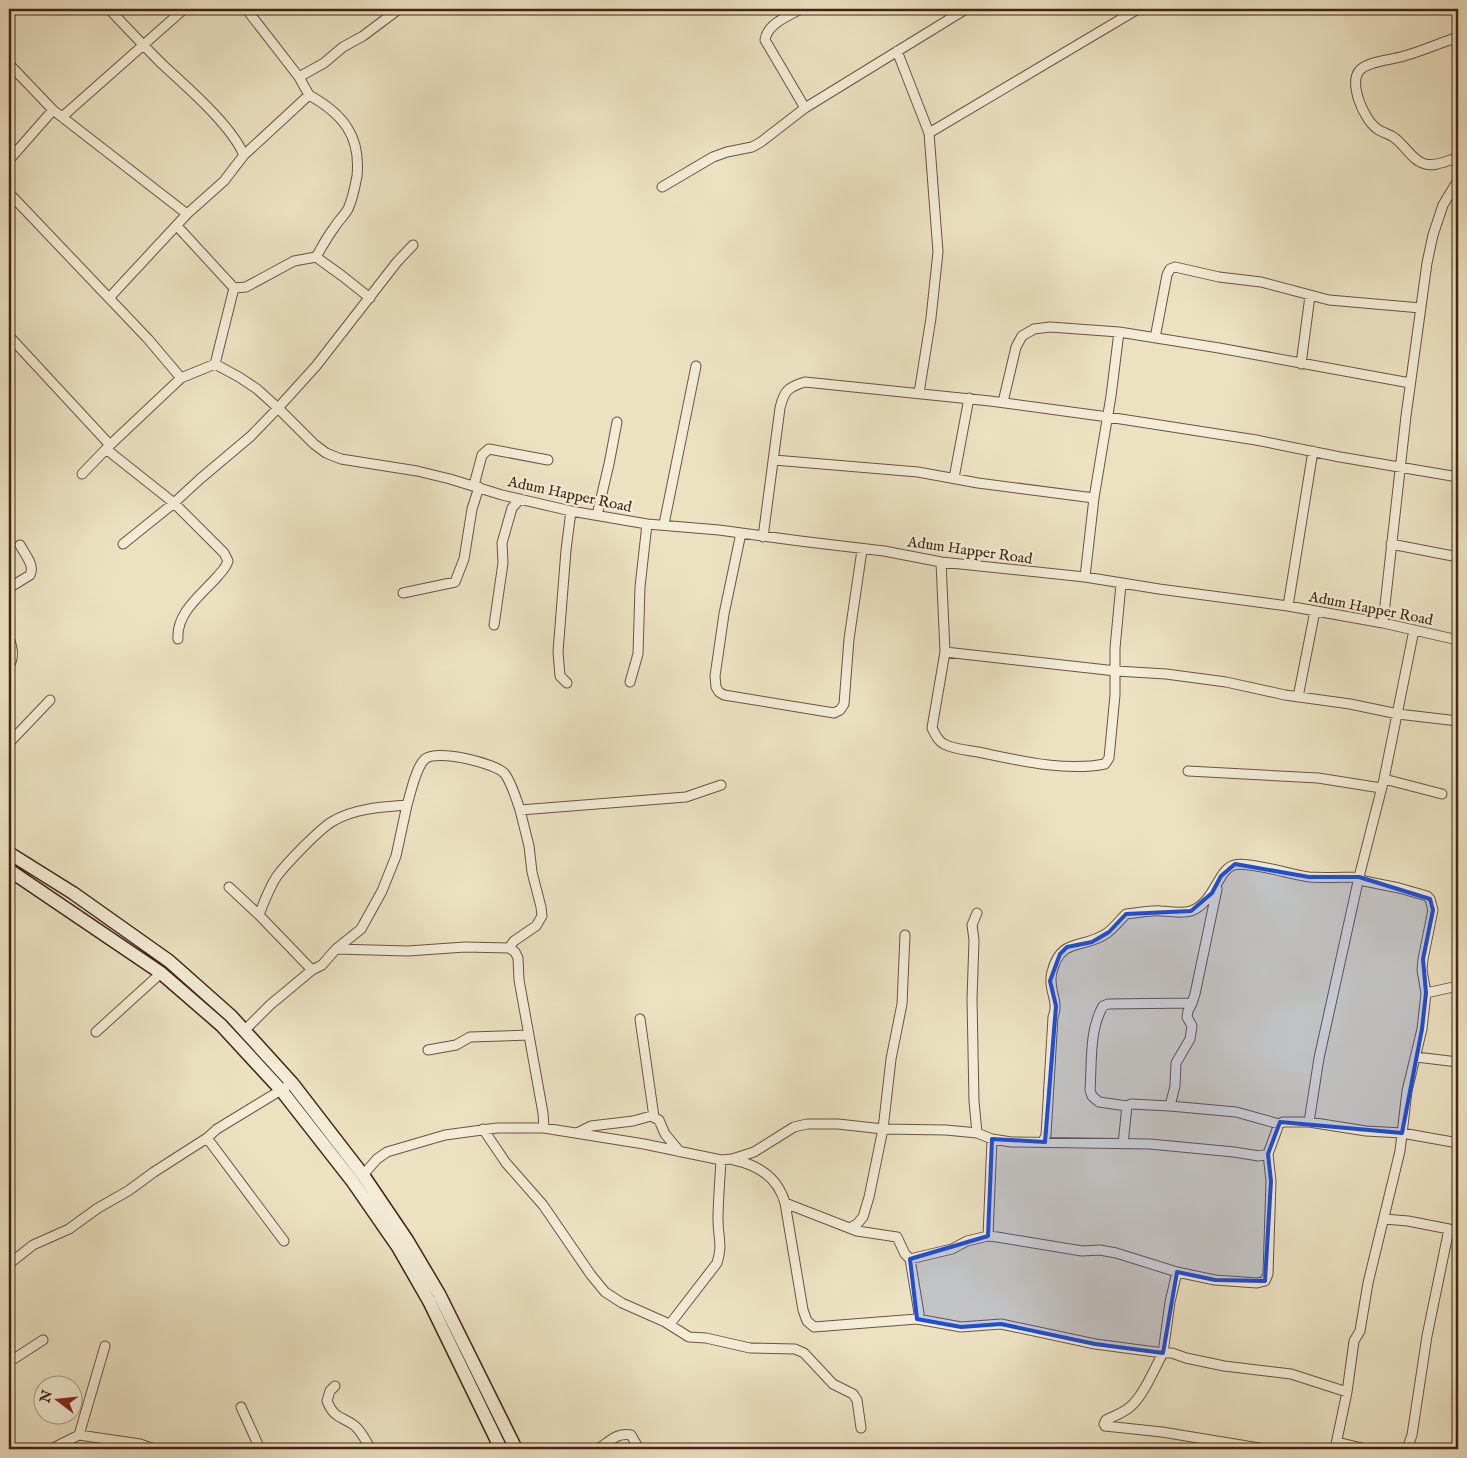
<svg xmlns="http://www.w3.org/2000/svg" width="1467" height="1458" font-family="'IM FELL English',serif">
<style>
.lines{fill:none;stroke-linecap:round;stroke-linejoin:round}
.street-casing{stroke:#6e5240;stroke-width:11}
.secondary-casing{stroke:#442214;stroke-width:15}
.street{stroke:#f3ecd7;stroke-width:9}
.secondary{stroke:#f3ecd7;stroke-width:12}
.marked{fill:#1d4ed8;fill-opacity:0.2;stroke:#1d4ed8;stroke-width:4;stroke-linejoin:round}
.labels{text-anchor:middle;stroke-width:4.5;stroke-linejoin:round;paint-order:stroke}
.street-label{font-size:15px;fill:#442214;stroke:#f3ecd7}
</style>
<rect width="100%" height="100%" fill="#ece2c2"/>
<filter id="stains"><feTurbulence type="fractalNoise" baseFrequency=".004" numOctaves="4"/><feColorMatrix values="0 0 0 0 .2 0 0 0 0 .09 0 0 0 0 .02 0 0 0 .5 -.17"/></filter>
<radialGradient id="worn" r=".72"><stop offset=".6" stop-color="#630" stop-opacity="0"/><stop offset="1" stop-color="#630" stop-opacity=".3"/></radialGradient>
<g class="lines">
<defs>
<path id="street" d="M109,9C126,27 144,46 162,64C188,88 230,124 244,155L224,181L187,214L109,298
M801,9C788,16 767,24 765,40L805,108
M1458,37C1440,43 1422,51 1404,56C1392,60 1368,61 1360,70C1348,83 1364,119 1376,128C1382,133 1391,134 1396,139C1406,147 1413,161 1425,164C1436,167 1447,160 1458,158
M897,51L929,133L938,252L931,318L919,393
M9,64L53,110L187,214
M299,77L324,63L343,47L363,36L399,9
M309,95C343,114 361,136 357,176C355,187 353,198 348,209C344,216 338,221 334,228C327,237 322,247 316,257L341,275L370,298
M62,117L184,9
M929,133L1138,9
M244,155L309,95L299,77L247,10
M9,160L53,110
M662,187L713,157L727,152L752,147L761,142L805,108L966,9
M9,193L148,339L181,378
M177,226L234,288L215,364
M234,288L246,287L294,261L316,257
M9,336L110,445L181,378L215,364L239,377L257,389L278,408L314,444L326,453L341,459L417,471L450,479L502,495L571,511L647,524L719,530L800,541L884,551L941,562L1085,577L1159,589L1288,606L1383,623L1458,640
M1155,338L1167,275L1170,269L1175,267L1219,277L1261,282L1329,300L1421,308
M1301,364L1310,296
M1003,402L1016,347L1022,336L1034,329L1050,327L1119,332L1219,348L1410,383
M106,449L174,503L224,553L228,561C226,568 221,572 217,577C201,595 176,613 178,639
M774,460L918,472L978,483L1094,498
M82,474L110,445
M954,478L969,398
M474,485L482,455L489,449L548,460
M597,515L609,464L617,422
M664,524L696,366
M741,533L724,614L715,676L716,687L719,692L724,695L834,713L840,710L844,704L849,639L862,550
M763,537L780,408C784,391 788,387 805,382L990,401L1108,417L1256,440L1340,457L1458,477
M123,544L174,503L200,479L251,436L278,408L316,366L397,262L413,245
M1391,544L1458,557
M941,562L945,652L932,728C935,734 938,741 944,744C953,749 967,750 978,752C1017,760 1065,772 1105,764L1109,758L1115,695V648L1121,584
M1085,577L1094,498L1111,396L1119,332
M9,588L30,575C35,565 25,555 20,545
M403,593L455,582L464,559L472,509L479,487
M1288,606L1313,451
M1383,623L1406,416L1427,263L1433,235L1443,205L1458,180
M494,625L503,563L502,543L512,508L520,499
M9,637C12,647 15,656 9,666
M945,652L1116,671L1166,674L1226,682L1285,695L1350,704L1398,714L1458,721
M630,682L638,654L640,587L647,524
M567,683L560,676L558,652L566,550L571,511
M1298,697L1315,611
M9,743L50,700
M1188,771L1318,778L1381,788
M1384,779L1442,794
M229,887L259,915
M509,948L514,941L536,926L542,916L541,907L532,872L529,846L520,810
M336,949L408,951L465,947L509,948L515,952L518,958L519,980L543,1113L544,1128
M312,970L259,915C264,902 269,888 277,876C286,864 322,826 335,820C357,808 383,807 407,805C411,792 416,767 425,759C437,749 496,763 505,774C512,784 516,798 520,810L686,797L721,785
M1426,993L1458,986
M640,1019L654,1117
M245,1030L270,1005L312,970L322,965L336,949L361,929L382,891L396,856L407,805
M96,1032L161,973
M428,1050L456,1045L470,1037L529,1035
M1416,1057L1458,1062
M1127,1106L1099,1102L1092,1096L1090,1090C1092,1063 1089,1030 1103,1006L1108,1004L1192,1003
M1170,1106L1175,1086L1176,1063L1190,1039L1192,1026L1187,1017L1188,1011L1192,1003L1195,994L1217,889
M1309,1122L1319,1058L1359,877L1384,779L1414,630
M483,1129L506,1163L543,1205L591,1275L605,1292L622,1303L665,1322L689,1337L706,1338L750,1348L795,1349L804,1353L833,1384L853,1394L857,1400L861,1428
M577,1133L591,1126L633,1121L651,1116L659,1120L665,1134L680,1152
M977,1133L974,1101L972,999L974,940L972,925L977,913
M207,1138L284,1241
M1043,1142L1046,1135L1053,1017C1060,1000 1047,990 1052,972C1061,936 1083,950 1107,933C1114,928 1120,920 1126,914C1138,913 1150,910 1161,911C1170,911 1181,914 1191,911C1215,902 1218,869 1234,865C1248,861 1292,875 1309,877C1326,878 1343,877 1359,877L1364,881L1399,888L1427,896L1430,899L1433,910L1423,959L1422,970L1426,993L1422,1029L1407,1091L1400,1151L1368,1283L1360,1331L1354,1341L1347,1392L1335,1449
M1123,1144L1127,1106L1131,1104L1170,1106L1236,1112L1279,1124
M734,1160C758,1165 778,1178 785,1203L857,1231L897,1237L905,1254L910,1259L952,1249L967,1241L988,1236L997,1237L1082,1251L1100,1250L1116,1253L1177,1272L1215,1280L1257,1283L1265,1281L1268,1274L1271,1181L1268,1154
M363,1175L377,1159L387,1152L445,1135L497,1128H544L644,1144L721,1160L732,1159L754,1152L794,1127L807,1124H838L883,1129L946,1130L977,1133L992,1139L1011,1142L1150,1144L1234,1152L1259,1156L1268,1154L1279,1124L1283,1122H1309L1366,1131L1402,1133L1458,1143
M785,1203L803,1310L807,1321L814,1327L917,1319L919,1313L910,1259
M1384,1219L1408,1221L1449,1229L1427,1336L1412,1435L1407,1449
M850,1228L857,1224L863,1217L869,1197L883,1129L891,1059L902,1004L905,935
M988,1236L992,1139
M9,1264L33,1245L69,1229L98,1208L128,1191L154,1172L207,1138L217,1129L286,1087
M1177,1272L1170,1302L1163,1353H1172L1186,1358L1224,1366L1291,1374L1347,1392
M917,1319L961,1327L1001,1324L1095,1344L1163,1353C1154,1369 1144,1395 1130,1407C1123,1413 1114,1416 1106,1420L1104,1424L1105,1426L1162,1432L1265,1449
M670,1324L717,1263C723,1245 718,1238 718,1220C718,1200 720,1180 721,1160
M9,1362L43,1340
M335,1386L330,1391L327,1401C335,1420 341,1415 355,1426C362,1432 366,1442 371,1449
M241,1407L260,1449
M79,1435L105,1346
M1337,1442L1366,1449
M51,1449L79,1435L140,1444L154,1449
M598,1449C609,1442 617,1432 631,1435L639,1449"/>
<path id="secondary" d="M9,853L73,893L169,961L231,1016L292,1083L363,1175L407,1240L439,1294L516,1449
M9,870L161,973L221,1025L281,1090L353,1182L398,1247L429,1301L501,1449"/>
</defs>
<use href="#street" class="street-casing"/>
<use href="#secondary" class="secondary-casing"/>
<use href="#street" class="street"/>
<use href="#secondary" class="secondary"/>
</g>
<path class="marked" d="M1235,864L1309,877H1359L1430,899L1433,910L1423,959L1426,993L1422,1029L1402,1133L1280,1122L1268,1154L1271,1181L1265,1281L1215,1280L1177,1272L1163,1353L1095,1344L1001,1324L961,1327L917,1319L910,1259L988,1236L992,1139L1045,1142L1056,1006L1050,981L1060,954L1067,947L1092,942L1109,932L1126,914L1191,911L1212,893L1221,876Z"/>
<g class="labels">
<g class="street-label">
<text transform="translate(570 494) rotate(12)" y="5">Adum Happer Road</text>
<text transform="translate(970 550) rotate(8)" y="5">Adum Happer Road</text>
<text transform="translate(1371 608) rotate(11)" y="5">Adum Happer Road</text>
</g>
</g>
<rect width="1467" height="1458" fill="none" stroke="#ece2c2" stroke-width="30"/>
<rect x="10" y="10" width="1447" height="1438" fill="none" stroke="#442214" stroke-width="2.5"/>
<rect x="15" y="15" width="1437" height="1428" fill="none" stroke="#442214"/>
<g transform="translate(58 1400) rotate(286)"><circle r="24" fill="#f3ecd7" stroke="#ad9b89"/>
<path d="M0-4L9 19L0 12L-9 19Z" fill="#8f2418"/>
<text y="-8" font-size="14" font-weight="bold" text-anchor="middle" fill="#442214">N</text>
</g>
<rect width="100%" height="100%" filter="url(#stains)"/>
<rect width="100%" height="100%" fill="url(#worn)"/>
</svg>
